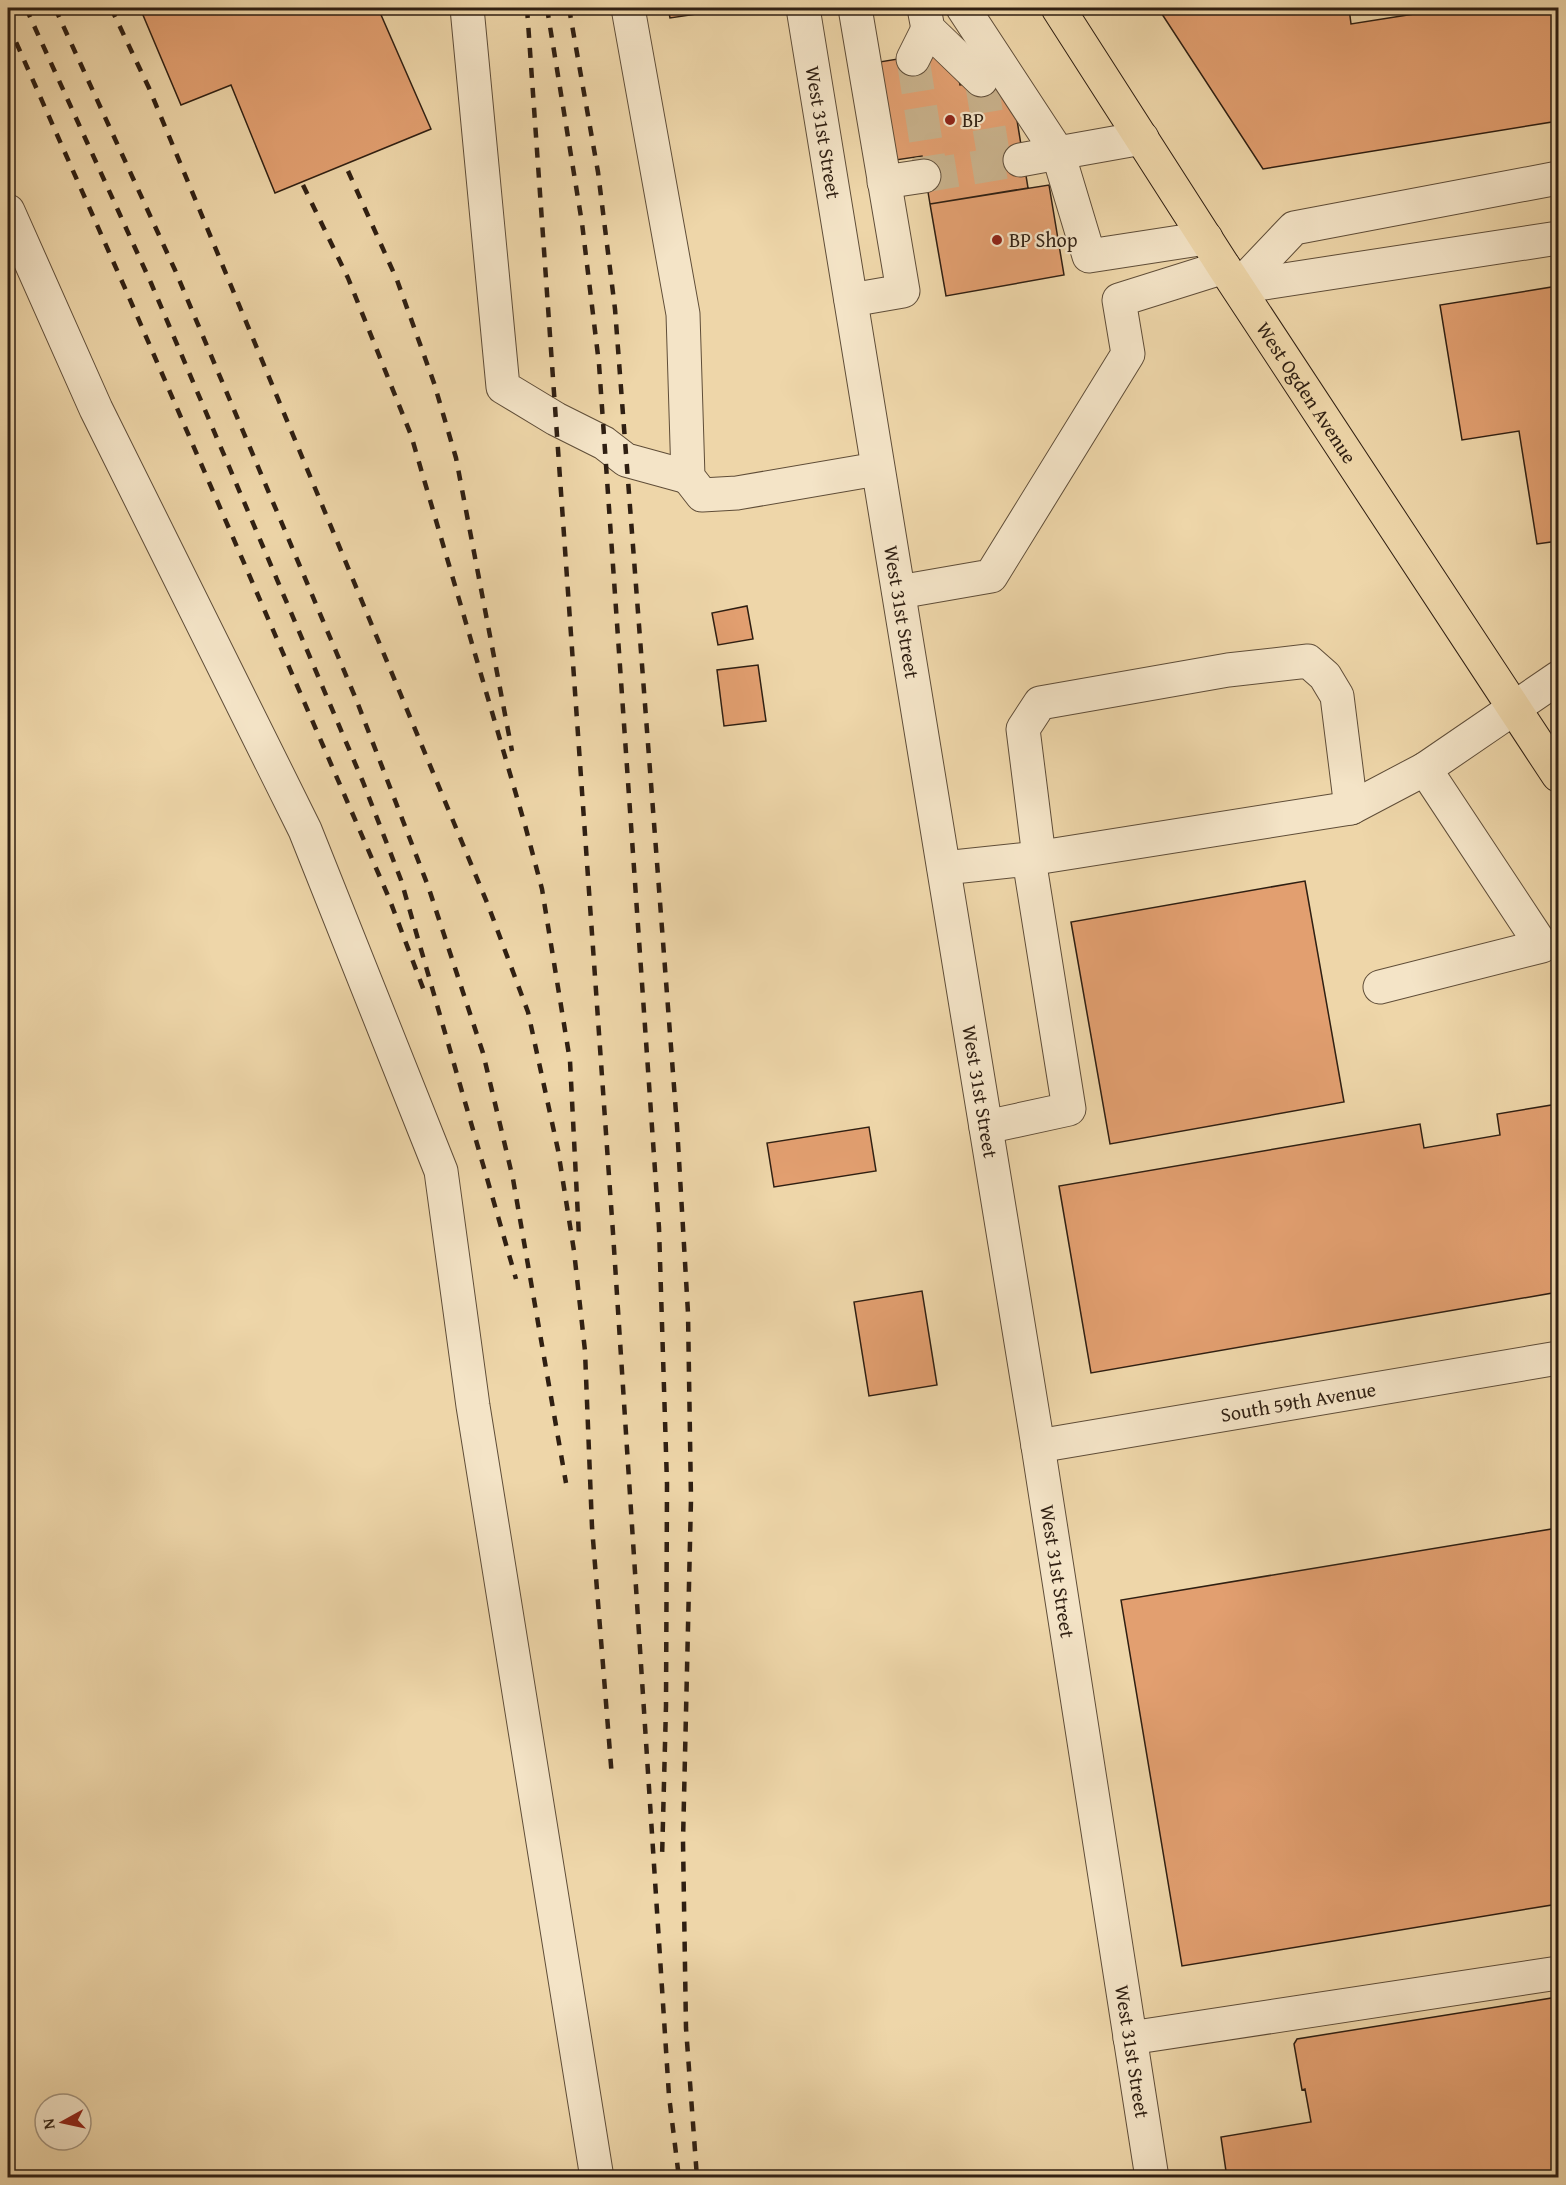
<svg xmlns="http://www.w3.org/2000/svg" width="1566" height="2185" font-family="'Gentium Book Plus',serif">
<style>
.building{fill:#e29f70;stroke:#2f1f12;stroke-width:1.5}
.lines{fill:none;stroke-linecap:round;stroke-linejoin:round}
.minor-tunnel{stroke:#c8b18b;stroke-width:33;stroke-dasharray:33 16;stroke-linecap:butt}
.minor-casing{stroke:#5f4d38;stroke-width:35}
.major-casing{stroke:#2f1f12;stroke-width:35}
.minor{stroke:#f4e4c7;stroke-width:33}
.major{stroke:#eed6a9;stroke-width:33}
.rail{stroke:#2f1f12;stroke-width:4.5;stroke-dasharray:10 10;stroke-linecap:butt}
.poi-dot{fill:#8f2418;stroke:#f4e4c7;stroke-width:2}
.labels{text-anchor:middle;stroke-width:4.5;stroke-linejoin:round;paint-order:stroke}
.poi-label{font-size:20px;fill:#2f1f12;stroke:#f4e4c7;text-anchor:start}
.street-label{font-size:20px;fill:#2f1f12;stroke:#f4e4c7}
</style>
<rect width="100%" height="100%" fill="#eed6a9"/>
<filter id="stains"><feTurbulence type="fractalNoise" baseFrequency=".00333" numOctaves="4"/><feColorMatrix values="0 0 0 0 .2 0 0 0 0 .09 0 0 0 0 .02 0 0 0 .5 -.17"/></filter>
<radialGradient id="worn" r=".72"><stop offset=".6" stop-color="#630" stop-opacity="0"/><stop offset="1" stop-color="#630" stop-opacity=".3"/></radialGradient>
<path class="building" d="M140,8H378L431,129L275,193L231,85L181,105Z
M668,8H710L711,12L670,18Z
M1158,8H1349L1351,24L1439,10V8H1558V121L1263,169Z
M953,50L960,85L1010,77L1028,188L930,204L922,156L889,161L873,63Z
M1049,185L1064,275L946,296L930,204Z
M1558,286V541L1537,544L1519,431L1462,440L1440,305Z
M747,606L753,639L718,645L712,613Z
M758,665L766,721L724,726L717,670Z
M1305,881L1344,1102L1110,1144L1071,922Z
M1558,1104V1292L1091,1373L1059,1186L1420,1124L1424,1148L1500,1135L1497,1114Z
M869,1127L876,1171L774,1187L767,1143Z
M922,1291L937,1385L869,1396L854,1302Z
M1558,1528V1904L1182,1966L1121,1600Z
M1558,1997V2178H1227L1221,2137L1311,2122L1305,2089L1302,2090L1294,2044L1297,2039Z"/>
<g class="lines">
<path class="minor-tunnel" d="M913,59L931,174
M981,80L995,164
M924,176L1020,160"/>
<defs>
<g id="minor">
<path d="M467,8L503,387L556,419L604,443L626,460L688,477"/>
<path d="M628,8L683,314L688,477L702,495L737,493L877,469"/>
<path id="s1" d="M803,8L1038,1446L1152,2178"/>
<path d="M924,8L928,29L981,80"/>
<path d="M963,8L1058,153L1020,160"/>
<path d="M913,59L928,29"/>
<path d="M1142,138L1058,153L1089,256L1206,238"/>
<path d="M884,182L924,176"/>
<path d="M8,211L96,409L305,830L441,1171L473,1406L597,2178"/>
<path d="M1238,287L1294,228L1558,178"/>
<path d="M1238,287L1558,238"/>
<path d="M851,300L903,291L855,8"/>
<path d="M899,592L991,576L1128,354L1119,300L1224,267"/>
<path d="M1039,857L1023,729L1040,703L1228,670L1308,661L1325,676L1337,696L1351,808"/>
<path d="M1029,859L1351,808L1425,769"/>
<path d="M944,868L1029,859L1069,1109L986,1127"/>
<path d="M1380,987L1542,946L1425,769L1558,678"/>
<path id="s2" d="M1038,1446L1558,1358"/>
<path d="M1130,2038L1558,1973"/>
</g>
<g id="major">
<path id="s3" d="M1058,8L1224,267L1558,775"/>
</g>
</defs>
<use href="#minor" class="minor-casing"/>
<use href="#major" class="major-casing"/>
<use href="#minor" class="minor"/>
<use href="#major" class="major"/>
<path class="rail" d="M26,8L151,283L363,782L401,880L516,1279
M55,8L175,270L356,699L428,886L483,1053L513,1179L566,1483
M111,8L149,88L488,905L528,1012L558,1150L574,1251L585,1351L592,1527L612,1778
M527,8L613,1233L669,2096L679,2178
M547,8L582,223L599,364L659,1228L667,1484L666,1706L662,1859
M569,8L598,172L615,309L677,1126L688,1313L691,1499L683,1841L686,2028L697,2178
M8,24L128,295L389,898L426,996
M348,171L397,280L434,383L456,458L512,751
M303,185L348,278L411,435L525,825L542,889L570,1061L579,1237"/>
</g>
<g class="poi-dot">
<circle cx="950" cy="120" r="6"/>
<circle cx="997" cy="240" r="6"/>
</g>
<g class="labels">
<g class="poi-label">
<text x="962" y="127">BP</text>
<text x="1009" y="247">BP Shop</text>
</g>
<g class="street-label">
<text dy="7" stroke="none"><textPath href="#s1" startOffset="126">West 31st Street</textPath></text>
<text dy="7" stroke="none"><textPath href="#s3" startOffset="458">West Ogden Avenue</textPath></text>
<text dy="7" stroke="none"><textPath href="#s1" startOffset="612">West 31st Street</textPath></text>
<text dy="7" stroke="none"><textPath href="#s1" startOffset="1098">West 31st Street</textPath></text>
<text dy="7" stroke="none"><textPath href="#s2" startOffset="264">South 59th Avenue</textPath></text>
<text dy="7" stroke="none"><textPath href="#s1" startOffset="1584">West 31st Street</textPath></text>
<text dy="7" stroke="none"><textPath href="#s1" startOffset="2070">West 31st Street</textPath></text>
</g>
</g>
<rect width="1566" height="2185" fill="none" stroke="#eed6a9" stroke-width="30"/>
<rect x="9" y="9" width="1548" height="2167" fill="none" stroke="#2f1f12" stroke-width="3"/>
<rect x="15" y="15" width="1536" height="2155" fill="none" stroke="#2f1f12" stroke-width="1.5"/>
<g transform="translate(63 2122) rotate(262)"><circle r="28" fill="#f4e4c7" stroke="#a5957f" stroke-width="1.5"/>
<path d="M0-4.5L10 22L0 15L-10 22Z" fill="#8f2418"/>
<text y="-9" font-size="16" font-weight="bold" text-anchor="middle" fill="#2f1f12">N</text>
</g>
<rect width="100%" height="100%" filter="url(#stains)"/>
<rect width="100%" height="100%" fill="url(#worn)"/>
</svg>
